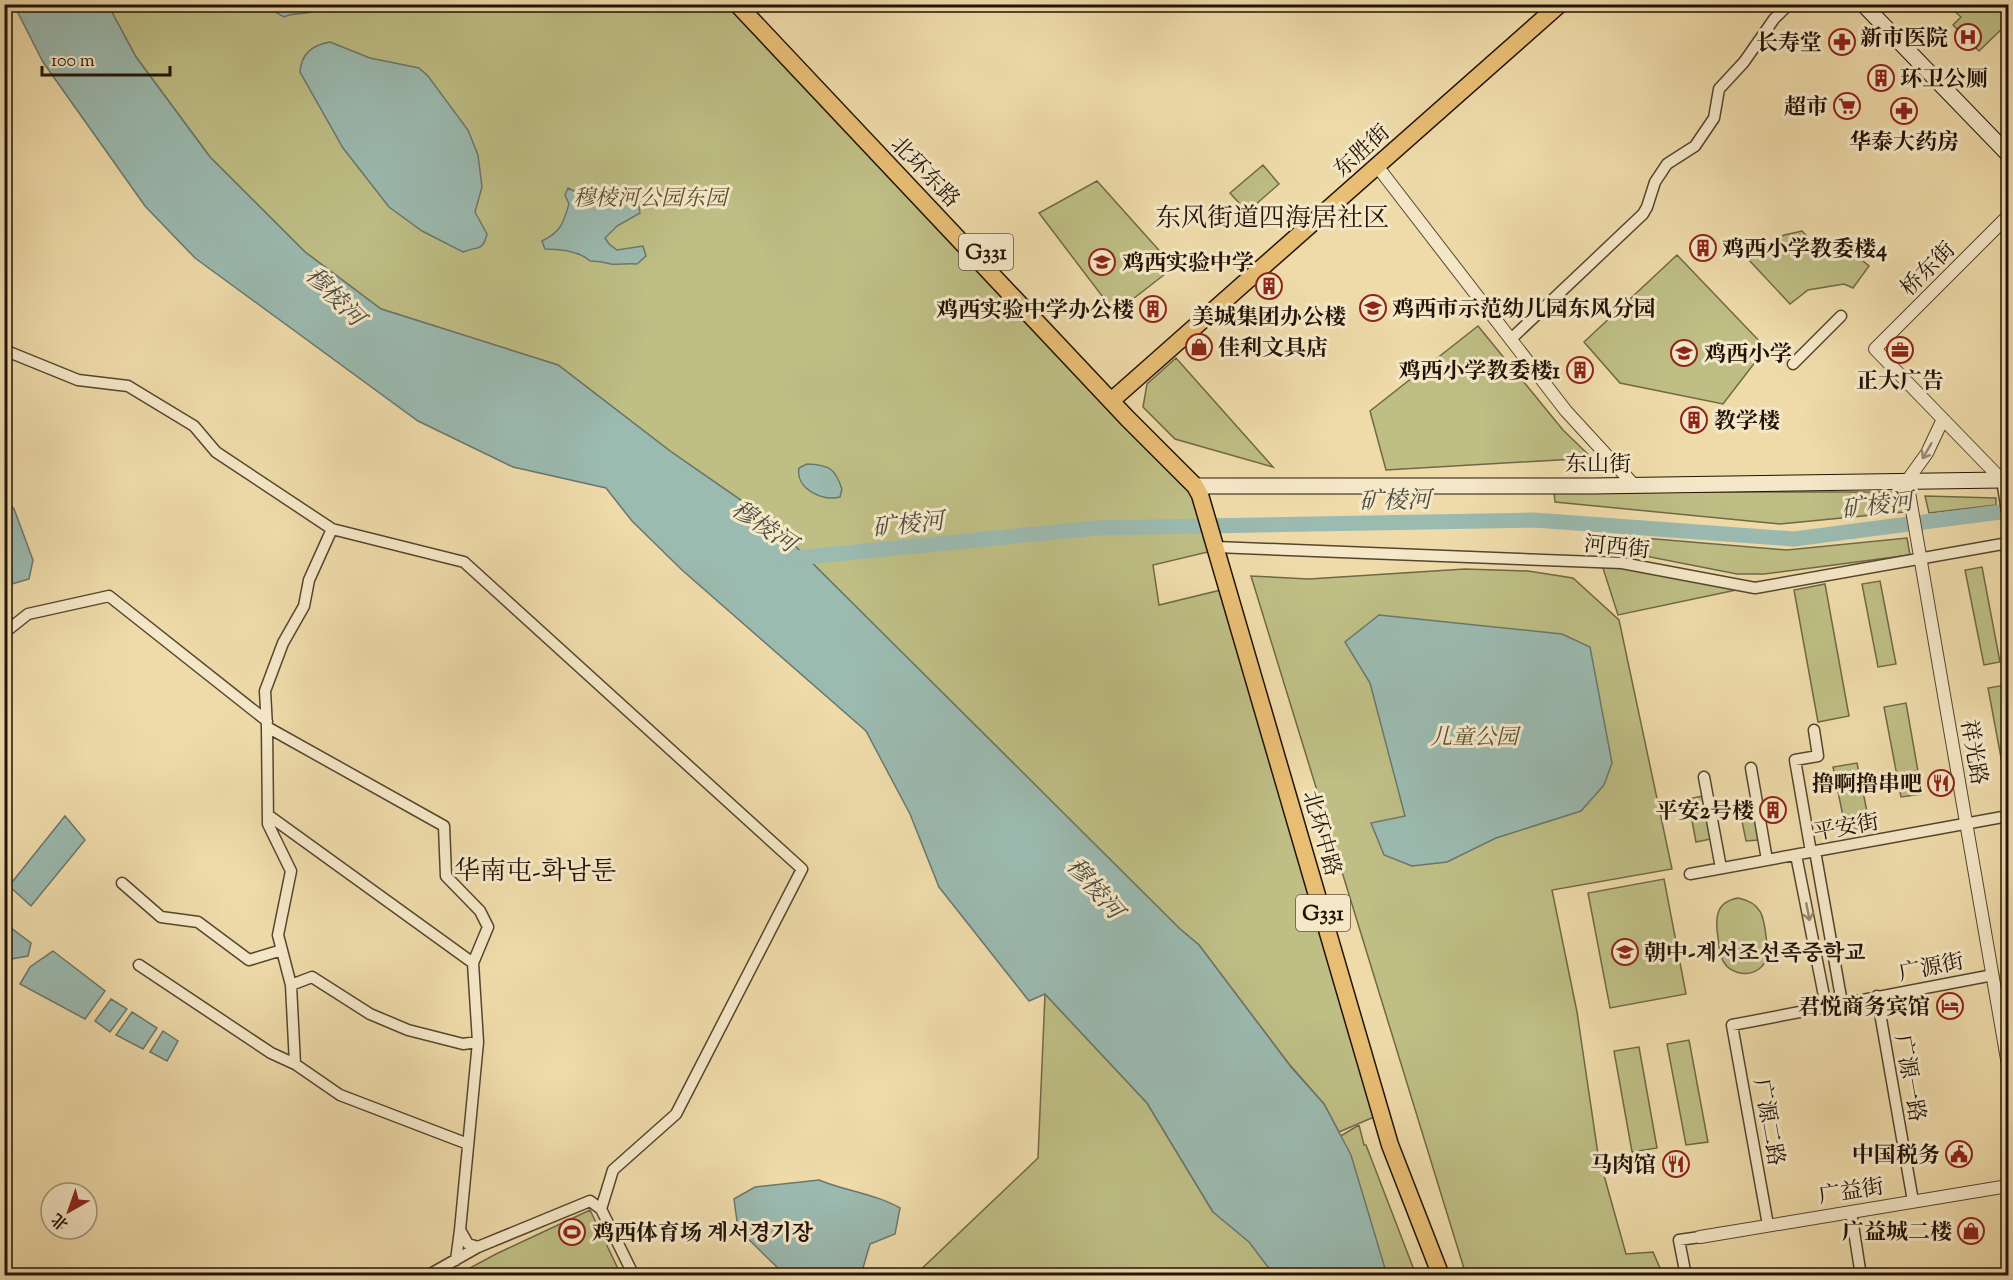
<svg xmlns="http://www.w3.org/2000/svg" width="2013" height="1280" font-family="'Sorts Mill Goudy','Noto Serif SC','Noto Serif KR',serif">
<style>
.green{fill:#bebe85;stroke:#706846;stroke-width:1.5}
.water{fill:#9bbab0;stroke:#6b776c;stroke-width:1.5}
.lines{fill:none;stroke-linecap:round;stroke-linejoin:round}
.river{stroke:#9bbab0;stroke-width:15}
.minor-casing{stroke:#55452f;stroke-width:13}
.tertiary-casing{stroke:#55452f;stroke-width:14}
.secondary-casing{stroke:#221306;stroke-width:17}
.trunk-casing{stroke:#221306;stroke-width:19}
.minor{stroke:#f5e8c8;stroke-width:10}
.tertiary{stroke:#f5e8c8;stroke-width:12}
.secondary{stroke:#f5e8c8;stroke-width:15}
.trunk{stroke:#e8be75;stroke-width:16}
.oneway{stroke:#968871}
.labels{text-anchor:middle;stroke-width:6;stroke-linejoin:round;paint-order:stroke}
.shield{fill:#f5e8c8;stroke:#615340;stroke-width:1.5}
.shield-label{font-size:21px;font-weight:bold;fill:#221306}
.poi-label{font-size:22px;font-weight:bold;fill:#221306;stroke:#f5e8c8;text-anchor:end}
.street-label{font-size:22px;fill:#221306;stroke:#f5e8c8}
.park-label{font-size:22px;font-style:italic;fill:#594f32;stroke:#f5e8c8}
.water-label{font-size:24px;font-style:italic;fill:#4c4d42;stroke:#f5e8c8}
.quarter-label{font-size:26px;fill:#221306;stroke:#f5e8c8}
</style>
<rect width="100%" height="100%" fill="#efdbaa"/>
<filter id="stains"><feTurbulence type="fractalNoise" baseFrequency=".00333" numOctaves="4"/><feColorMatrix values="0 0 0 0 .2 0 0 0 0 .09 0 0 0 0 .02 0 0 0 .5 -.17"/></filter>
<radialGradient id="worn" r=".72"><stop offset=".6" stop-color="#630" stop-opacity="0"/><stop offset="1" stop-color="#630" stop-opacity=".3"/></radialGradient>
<path class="green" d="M108,5H733L1193,490L1212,551L1153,565L1159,605L1221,590L1374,1117L1339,1132L1324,1104L1289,1064L1199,945L1180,929L768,519L670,451L558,365L381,309L305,252L210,157L136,57Z
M1958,5H2008V23L1979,51L1953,25L1961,17L1953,10Z
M1263,165L1279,184L1247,212L1230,193Z
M1097,181L1174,267L1115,313L1039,213Z
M1802,231L1821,251L1839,241L1869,266L1853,288L1844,284L1808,290L1790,304L1749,260L1784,235Z
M1677,255L1766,348L1723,404L1620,383L1584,342Z
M1478,326L1563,430L1592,458L1386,470L1370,411Z
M1176,358L1273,467L1175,439L1143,407L1147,384Z
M1554,492H1899L1903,512L1780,524L1555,502Z
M1925,496L1996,498V505L1929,513Z
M1596,534L1787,550L1907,538L1910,555L1764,574H1737L1594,546Z
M1602,565L1624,566L1741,589L1618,615Z
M1982,567L2000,662L1984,665L1965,570Z
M1465,569L1528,571L1573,578L1619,620L1672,869L1552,890L1577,1012L1598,1154L1626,1254L1653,1252L1663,1275H1466L1251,576L1309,579Z
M1880,581L1896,664L1878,667L1862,584Z
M1825,584L1849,716L1818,722L1794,590Z
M2005,685L2008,705V795L1988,688Z
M1906,703L1922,794L1901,797L1884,707Z
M1857,763L1870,826L1846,831L1833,767Z
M1703,796L1711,839L1696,842L1688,799Z
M1753,804L1759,840L1746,841L1739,806Z
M1664,879L1686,994L1610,1008L1588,893Z
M1738,898C1765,903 1764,921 1767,944C1769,954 1767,963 1759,969C1746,978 1726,973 1721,956C1719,951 1719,944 1718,938C1715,919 1715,902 1738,898Z
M1045,994L1147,1103L1213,1212L1359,1125L1364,1145H1366L1416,1275L914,1276L1038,1158Z
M1689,1040L1708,1142L1686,1145L1667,1044Z
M1639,1047L1657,1148L1632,1152L1614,1051Z
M590,1210L621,1275H457L496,1254Z"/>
<path class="water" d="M14,5H108L136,57L210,157L305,252L381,309L558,365L670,451L768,519L1180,929L1199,945L1291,1067L1324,1104L1351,1155L1387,1275H1274L1249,1242L1213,1212L1147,1103L1045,994L1029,1001L939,887L910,814L866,731L682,570L632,521L606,488L513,467L418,421L195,258L145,206L43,62Z
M263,5L314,4V5L311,12C301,15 292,12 284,17Z
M330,42L370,58L419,68L428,76L468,130L478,155L482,187L475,212L487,234C483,252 477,246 463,252L422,231L389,207L343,148L300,72C301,54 312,45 330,42Z
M568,188L590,199C607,194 623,189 638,200L640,213L617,226L605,238L609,244L617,250L643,246L646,256L637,264C628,263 618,265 611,264C604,262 598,261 590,261C579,251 560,249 545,249L542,241C562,231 563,223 569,204L565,195Z
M807,464C829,465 835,468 842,489L840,497C822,502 795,488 799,468Z
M5,498L14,509L33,560L29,579L12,584V569L5,540Z
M1379,615L1562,634L1590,647L1612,763L1604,785L1581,811L1496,838L1447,862L1412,866L1384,855L1371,823L1405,816L1370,683L1345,642Z
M65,816L85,840L31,906L9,886Z
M5,926L11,928L31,943L28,956L5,960Z
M53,951L105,991L85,1019L20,984L30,967Z
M111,999L127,1009L110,1032L95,1021Z
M132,1012L157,1028L143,1049L116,1035Z
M163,1031L178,1041L167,1061L150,1052Z
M819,1180C845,1191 876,1194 900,1208L895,1234L870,1244L863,1268L844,1275H785L738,1229L734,1199L755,1187Z"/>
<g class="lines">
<path class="river" d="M786,559L1097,528L1534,520L1794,539L2008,511"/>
<defs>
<path id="minor" d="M1511,339L1643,214L1647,207L1655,182L1667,164L1695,146L1714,118L1719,89L1744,62L1774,19L1789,4
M4,350L78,380L128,386L194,426L216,452L332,529L309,580L304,606L283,643L265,691L267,727L444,826L446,876L480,911L488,927L473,963L478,1042L460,1230L468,1244L478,1247L590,1201L601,1209L634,1276
M1793,364L1841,316
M2002,480L2008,518
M332,529L464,562L802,869L676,1114L613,1170L601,1209
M1216,547L1622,563L1755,588L2008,543
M4,633L28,614L109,596L267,721
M267,727L268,824L291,871L278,935L291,985L295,1064
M1751,768L1767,860
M1704,777L1721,868
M268,815L473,963
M1815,851L1842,1003
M1811,852L1795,760L1818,756L1814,730
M1796,855L1826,1006
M1690,874L2008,816
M122,883L161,917L198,922L249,960L282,950
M139,965L271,1053L295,1064L340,1095L468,1144
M291,985L312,977L370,1014L408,1030L463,1044L478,1042
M1877,996L1913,1201
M1851,1212L1861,1276
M1768,1225L1732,1025L1993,975
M456,1260L460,1230
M427,1276L478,1247
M1686,1276L1679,1240L1700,1237"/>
<path id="tertiary" d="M1377,166L1566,411L1634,485
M1943,419L1927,453L1907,481L2008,1065
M2002,480L1875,349L2008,216
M1700,1237L2008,1186"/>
<path id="secondary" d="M1863,4L2008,154
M1195,486H1593L2002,480L2008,478"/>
<path id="trunk" d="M737,4L1127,418L1195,486L1200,495L1390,1145L1441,1276
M1111,401L1560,4"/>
</defs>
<use href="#minor" class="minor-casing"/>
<use href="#tertiary" class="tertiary-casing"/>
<use href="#secondary" class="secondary-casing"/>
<use href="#trunk" class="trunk-casing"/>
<use href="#minor" class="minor"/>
<use href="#tertiary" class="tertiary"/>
<use href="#secondary" class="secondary"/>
<use href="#trunk" class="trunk"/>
</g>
<defs><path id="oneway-shaft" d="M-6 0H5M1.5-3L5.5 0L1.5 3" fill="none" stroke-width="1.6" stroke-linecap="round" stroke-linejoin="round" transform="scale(1.5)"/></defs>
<g class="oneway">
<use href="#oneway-shaft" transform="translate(1927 451) rotate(120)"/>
<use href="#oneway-shaft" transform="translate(1808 912) rotate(79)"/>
</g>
<defs>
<symbol id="hospital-ring" viewBox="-11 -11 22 22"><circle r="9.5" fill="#f5e8c8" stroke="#8f2418" stroke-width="1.5"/><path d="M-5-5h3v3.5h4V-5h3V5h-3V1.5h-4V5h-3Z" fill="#8f2418"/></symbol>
<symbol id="pharmacy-ring" viewBox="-11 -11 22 22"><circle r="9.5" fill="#f5e8c8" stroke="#8f2418" stroke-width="1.5"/><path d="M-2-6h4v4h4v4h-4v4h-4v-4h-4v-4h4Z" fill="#8f2418"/></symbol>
<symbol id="building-ring" viewBox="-11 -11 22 22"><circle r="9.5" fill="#f5e8c8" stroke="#8f2418" stroke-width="1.5"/><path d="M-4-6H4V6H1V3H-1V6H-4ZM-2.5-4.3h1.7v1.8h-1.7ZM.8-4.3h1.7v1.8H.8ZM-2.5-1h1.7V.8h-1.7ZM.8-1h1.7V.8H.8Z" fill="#8f2418"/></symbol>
<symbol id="supermarket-ring" viewBox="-11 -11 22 22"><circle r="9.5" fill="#f5e8c8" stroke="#8f2418" stroke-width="1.5"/><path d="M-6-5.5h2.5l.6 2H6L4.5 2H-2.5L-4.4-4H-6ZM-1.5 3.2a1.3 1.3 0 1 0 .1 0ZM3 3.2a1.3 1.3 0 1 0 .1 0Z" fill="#8f2418"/></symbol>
<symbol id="school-ring" viewBox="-11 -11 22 22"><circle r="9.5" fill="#f5e8c8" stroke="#8f2418" stroke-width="1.5"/><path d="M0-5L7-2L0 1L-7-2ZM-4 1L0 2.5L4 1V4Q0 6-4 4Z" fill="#8f2418"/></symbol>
<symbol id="shop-ring" viewBox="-11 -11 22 22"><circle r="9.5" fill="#f5e8c8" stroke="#8f2418" stroke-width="1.5"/><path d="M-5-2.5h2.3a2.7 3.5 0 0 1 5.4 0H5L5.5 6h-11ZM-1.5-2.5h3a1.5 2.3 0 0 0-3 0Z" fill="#8f2418"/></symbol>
<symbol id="office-ring" viewBox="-11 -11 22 22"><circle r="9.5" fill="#f5e8c8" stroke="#8f2418" stroke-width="1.5"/><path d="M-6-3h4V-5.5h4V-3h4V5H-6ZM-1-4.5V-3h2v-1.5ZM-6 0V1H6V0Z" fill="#8f2418"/></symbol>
<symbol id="restaurant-ring" viewBox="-11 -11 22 22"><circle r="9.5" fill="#f5e8c8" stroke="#8f2418" stroke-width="1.5"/><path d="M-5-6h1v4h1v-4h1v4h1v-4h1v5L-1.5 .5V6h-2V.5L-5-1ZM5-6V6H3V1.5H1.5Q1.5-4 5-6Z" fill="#8f2418"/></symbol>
<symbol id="hotel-ring" viewBox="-11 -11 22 22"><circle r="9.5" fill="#f5e8c8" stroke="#8f2418" stroke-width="1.5"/><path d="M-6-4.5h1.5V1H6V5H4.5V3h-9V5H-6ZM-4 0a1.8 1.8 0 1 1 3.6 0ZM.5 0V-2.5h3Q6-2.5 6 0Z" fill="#8f2418"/></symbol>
<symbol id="civic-ring" viewBox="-11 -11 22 22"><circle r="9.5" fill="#f5e8c8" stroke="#8f2418" stroke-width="1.5"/><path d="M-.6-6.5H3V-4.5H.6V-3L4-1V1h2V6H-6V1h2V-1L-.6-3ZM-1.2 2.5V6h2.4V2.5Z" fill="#8f2418"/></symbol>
<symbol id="stadium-ring" viewBox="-11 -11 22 22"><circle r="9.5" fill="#f5e8c8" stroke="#8f2418" stroke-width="1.5"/><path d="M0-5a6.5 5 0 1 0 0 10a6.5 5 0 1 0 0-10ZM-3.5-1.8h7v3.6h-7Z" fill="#8f2418"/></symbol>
</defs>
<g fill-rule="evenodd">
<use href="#hospital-ring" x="1953" y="22" width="30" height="30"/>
<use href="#pharmacy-ring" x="1827" y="27" width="30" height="30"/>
<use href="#building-ring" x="1866" y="63" width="30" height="30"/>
<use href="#supermarket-ring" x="1832" y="91" width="30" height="30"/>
<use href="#pharmacy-ring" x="1889" y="96" width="30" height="30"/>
<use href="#building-ring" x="1688" y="233" width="30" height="30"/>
<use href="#school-ring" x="1087" y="247" width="30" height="30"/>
<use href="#building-ring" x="1254" y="271" width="30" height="30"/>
<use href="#school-ring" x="1358" y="293" width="30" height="30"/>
<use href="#building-ring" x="1138" y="294" width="30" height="30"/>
<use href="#shop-ring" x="1184" y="332" width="30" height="30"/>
<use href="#office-ring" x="1885" y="335" width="30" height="30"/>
<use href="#school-ring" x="1669" y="338" width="30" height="30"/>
<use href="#building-ring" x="1565" y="355" width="30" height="30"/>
<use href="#building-ring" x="1679" y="405" width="30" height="30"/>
<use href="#restaurant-ring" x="1926" y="768" width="30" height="30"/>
<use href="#building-ring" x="1758" y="795" width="30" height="30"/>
<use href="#school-ring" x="1610" y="937" width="30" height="30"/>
<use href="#hotel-ring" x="1935" y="991" width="30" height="30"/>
<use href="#civic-ring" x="1944" y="1139" width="30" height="30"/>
<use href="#restaurant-ring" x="1661" y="1149" width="30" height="30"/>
<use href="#shop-ring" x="1956" y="1216" width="30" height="30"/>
<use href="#stadium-ring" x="557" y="1217" width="30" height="30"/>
</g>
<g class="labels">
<g class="shield">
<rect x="959" y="234" width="54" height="36" rx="4.5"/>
<rect x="1296" y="895" width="54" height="36" rx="4.5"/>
</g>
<g class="shield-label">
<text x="986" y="259">G331</text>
<text x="1323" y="920">G331</text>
</g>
<g class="poi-label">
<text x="1948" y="45">新市医院</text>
<text x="1822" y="50">长寿堂</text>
<text x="1900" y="86" text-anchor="start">环卫公厕</text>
<text x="1828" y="114">超市</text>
<text x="1904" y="149" text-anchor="middle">华泰大药房</text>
<text x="1722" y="256" text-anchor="start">鸡西小学教委楼4</text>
<text x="1122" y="270" text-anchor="start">鸡西实验中学</text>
<text x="1392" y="316" text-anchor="start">鸡西市示范幼儿园东风分园</text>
<text x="1134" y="317">鸡西实验中学办公楼</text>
<text x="1269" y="324" text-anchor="middle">美城集团办公楼</text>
<text x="1218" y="355" text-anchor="start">佳利文具店</text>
<text x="1704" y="361" text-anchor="start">鸡西小学</text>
<text x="1560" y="378">鸡西小学教委楼1</text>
<text x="1900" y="388" text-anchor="middle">正大广告</text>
<text x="1714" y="428" text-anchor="start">教学楼</text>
<text x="1922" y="791">撸啊撸串吧</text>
<text x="1754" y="818">平安2号楼</text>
<text x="1644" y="960" text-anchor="start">朝中-계서조선족중학교</text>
<text x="1930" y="1014">君悦商务宾馆</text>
<text x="1940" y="1162">中国税务</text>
<text x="1656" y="1172">马肉馆</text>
<text x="1952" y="1239">广益城二楼</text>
<text x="592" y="1240" text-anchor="start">鸡西体育场 계서경기장</text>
</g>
<g class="street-label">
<text transform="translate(1361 150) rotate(-42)" y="8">东胜街</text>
<text transform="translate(926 171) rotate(46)" y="8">北环东路</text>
<text transform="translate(1927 268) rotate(-45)" y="8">桥东街</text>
<text x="1598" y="471">东山街</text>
<text transform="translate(1617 546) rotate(6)" y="8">河西街</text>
<text transform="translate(1975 752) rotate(80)" y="8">祥光路</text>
<text transform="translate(1846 826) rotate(-10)" y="8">平安街</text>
<text transform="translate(1323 833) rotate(74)" y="8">北环中路</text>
<text transform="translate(1931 966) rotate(-11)" y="8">广源街</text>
<text transform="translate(1911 1078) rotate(80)" y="8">广源一路</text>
<text transform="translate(1770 1122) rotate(80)" y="8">广源二路</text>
<text transform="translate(1851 1190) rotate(-9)" y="8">广益街</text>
</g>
<g class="park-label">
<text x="650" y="205">穆棱河公园东园</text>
<text x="1474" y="744">儿童公园</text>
</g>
<g class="water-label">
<text transform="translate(335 296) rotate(45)" y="8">穆棱河</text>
<text transform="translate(1395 500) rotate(-1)" y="8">矿棱河</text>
<text transform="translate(1877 505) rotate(-7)" y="8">矿棱河</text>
<text transform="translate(908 524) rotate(-6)" y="8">矿棱河</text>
<text transform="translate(764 526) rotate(34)" y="8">穆棱河</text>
<text transform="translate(1095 888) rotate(49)" y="8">穆棱河</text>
</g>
<g class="quarter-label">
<text x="1272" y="226">东风街道四海居社区</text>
<text x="535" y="879">华南屯-화남툰</text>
</g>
</g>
<rect width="2013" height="1280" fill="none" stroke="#efdbaa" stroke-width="24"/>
<rect x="6" y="6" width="2001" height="1268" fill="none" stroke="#221306" stroke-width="3"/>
<rect x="12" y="12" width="1989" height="1256" fill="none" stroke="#221306" stroke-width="1.5"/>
<g transform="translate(69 1211) rotate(220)"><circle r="28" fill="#f5e8c8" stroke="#a1937a" stroke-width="1.5"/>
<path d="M0-4.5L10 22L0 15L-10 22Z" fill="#8f2418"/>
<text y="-9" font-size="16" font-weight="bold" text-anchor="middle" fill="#221306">北</text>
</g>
<path d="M42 66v9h128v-9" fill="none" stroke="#221306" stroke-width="3"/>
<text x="51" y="66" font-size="18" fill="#221306" stroke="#f5e8c8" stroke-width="4.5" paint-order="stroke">100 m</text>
<rect width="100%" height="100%" filter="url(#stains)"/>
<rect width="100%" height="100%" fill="url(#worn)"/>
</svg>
